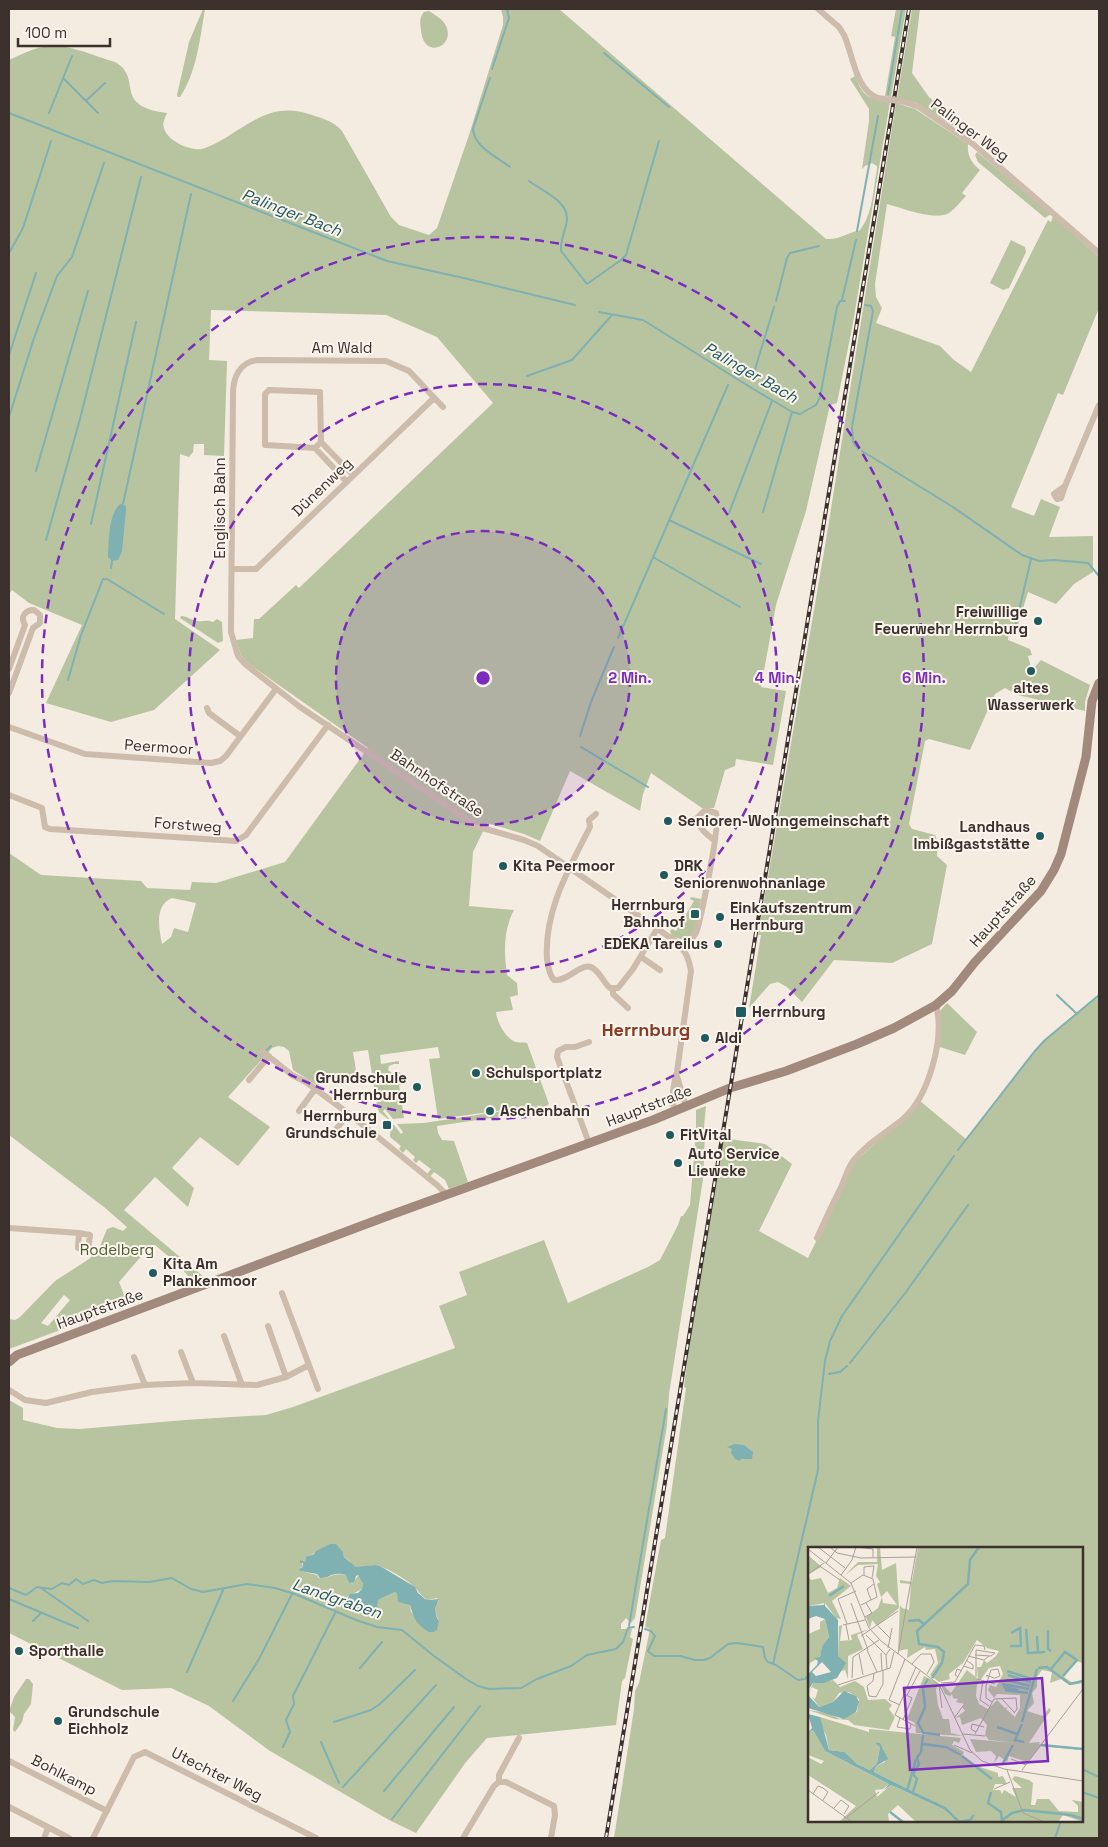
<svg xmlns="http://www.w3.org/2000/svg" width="1108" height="1847" font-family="'Space Grotesk',sans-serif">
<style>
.green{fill:#b8c4a0;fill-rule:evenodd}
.water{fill:#7fb0b2}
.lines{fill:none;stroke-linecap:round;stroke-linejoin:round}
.stream{stroke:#7fb0b2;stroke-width:2}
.street{stroke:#cdbbac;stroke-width:6}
.secondary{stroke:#a18a7d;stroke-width:9}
.rail-casing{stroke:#3b302b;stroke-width:4}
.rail{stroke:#fbf5ee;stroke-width:2;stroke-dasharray:5.5;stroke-linecap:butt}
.street-bridge{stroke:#cdbbac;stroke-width:6}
.ring{fill:none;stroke:#7b2cbf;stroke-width:2.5;stroke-dasharray:9 6}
.poi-dot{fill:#1f5a5e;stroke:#fbf5ee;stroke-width:2}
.labels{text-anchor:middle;stroke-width:4;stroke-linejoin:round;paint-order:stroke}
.street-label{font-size:15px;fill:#3b302b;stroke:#fbf5ee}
.poi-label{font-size:15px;font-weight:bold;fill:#3b302b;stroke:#fbf5ee;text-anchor:start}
.park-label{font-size:15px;fill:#4a5a2e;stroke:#fbf5ee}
.water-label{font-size:16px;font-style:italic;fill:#1f5a5e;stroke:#fbf5ee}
.quarter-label{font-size:18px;font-weight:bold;fill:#8c3b22;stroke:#fbf5ee}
.inset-river{fill:none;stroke:#7fb0b2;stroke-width:2.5}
.inset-road{fill:none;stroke:#aaa098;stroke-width:1}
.view{fill:#7b2cbf;fill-opacity:0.15;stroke:#7b2cbf;stroke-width:2.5}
.inset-edge{fill:none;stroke:#3b302b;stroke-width:2.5}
.centre{fill:#7b2cbf;stroke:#fbf5ee;stroke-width:2.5}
.ring-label{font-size:15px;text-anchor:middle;font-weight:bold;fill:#7b2cbf;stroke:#fbf5ee;stroke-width:4;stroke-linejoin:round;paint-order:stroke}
</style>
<rect width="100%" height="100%" fill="#f4ebe1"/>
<path class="green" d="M203,9H205C200,38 197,72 180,97H178L177,95L189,42Z
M501,9H559L826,239C841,240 847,232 859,231C873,215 873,190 877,169V166L872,163L865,166L862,169L869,121V109L850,79L855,76C863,97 869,99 890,102L853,323L837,403L830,405L806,511L776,605L761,687L786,691L773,765L736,759L735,766L725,770L714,808H702L651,773L643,794L640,811L570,771L540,841L524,834L487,823L473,852L469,906L514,910C503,931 504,952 507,975L517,983L518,995L510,997L513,1010L496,1012C497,1022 505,1038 516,1042C520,1043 523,1042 527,1043L549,1104L540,1111L437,1126L438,1133L442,1140L454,1141L468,1182L449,1189L445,1180L434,1172L430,1177L427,1174L431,1169L419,1160L416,1163L413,1160L415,1157L406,1149L403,1153L399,1149L401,1146L390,1137L391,1125H394L401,1134L403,1132L397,1124L424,1123L542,1105L438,1119L429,1059L440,1058L438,1047L380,1055L381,1064L399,1061V1064H394L389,1066L388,1070L392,1073L400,1072L401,1075L378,1078V1085L405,1082V1084L399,1085L404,1118L393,1119L385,1109L383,1111L390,1120H389L379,1112L377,1105L368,1050L353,1052L357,1077L321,1082L318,1086L293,1070L289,1051L284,1047L278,1046L272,1048L228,1097L270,1127L238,1166L200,1137L172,1168L194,1188L188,1207L155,1177L124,1210L205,1278L192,1281L179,1265L155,1245H151L119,1282L128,1305L9,1349V1319L15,1320L19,1318L55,1281L89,1259L98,1251L107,1229L113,1227L123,1231L127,1227L104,1207L9,1135V853L41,875L141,881L147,888L190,890L192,882L216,883L285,862L368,748L249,664L241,655L236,640L253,638L254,619H259L296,585L299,588L493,403L437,337L386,315L211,310L209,360L227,361L224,456L204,455V444H194L193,452L189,457L180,454L175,619L220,650L154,710L111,722L46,703L82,625L29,603L12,590L9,594V60C22,54 35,47 50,46C68,44 97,57 115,62C144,78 111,106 167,113C165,118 162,123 164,128C167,141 190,151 202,149C212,146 222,140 230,135C259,117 277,103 312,115C324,119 333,121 342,131L391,217L399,225L429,235L437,228L469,135L503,25V17ZM172,898L196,903L188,932L174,928L171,937L162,944C159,929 154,905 172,898ZM64,1295L70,1300L48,1326L41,1323Z
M896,9H906L891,97L885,96L895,37L891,36Z
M912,9H920L912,73L929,97L959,125L964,133L917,103L897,98Z
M429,11C435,15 443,19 446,26C456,47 423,60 421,30C420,22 419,18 424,12Z
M896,103L915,109L968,144C967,156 971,162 980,170L962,193L966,196C961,201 955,209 949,213C934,221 902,208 887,204L875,284L876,297L882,308L876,323L940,346L954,360L971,372L1048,220L1051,222L1053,216L1099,257V308L1063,395L1058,393L1011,507L1034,516L1041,499L1060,507L1049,537L1093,536V572L1074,584L1056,604L1028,592L1016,632L1009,630L1008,640L1030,649L1032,655L1028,656L1031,667L1027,673L1033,675L1034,668L1041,660L1090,685L1085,702V711L1018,695L1005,688L995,694L970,750L929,739L925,741L909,824L912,829L935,835L938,842L937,856L947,865L932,944L892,963L834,960L802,1002L787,987L778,982L770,984L749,1008L761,935H758L825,546Z
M977,152L1051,214L1045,218L978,162L975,155Z
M1011,240L1025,247L1026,252L1009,288L1003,290L990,283Z
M181,616C187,616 191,620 197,621C203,622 207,619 213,622L217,619L222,622L223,641L218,643L180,618Z
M691,897L701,899C699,912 698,938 683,940L672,936L670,931L672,929L676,931L694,901L690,899Z
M1099,995V1838H614L634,1709L635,1691L639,1683L650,1629L645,1627L661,1540L665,1538L686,1388L684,1387L693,1311L722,1138L765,1144L792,1164L759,1231L808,1258L854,1163L920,1101L966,1139L1034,1052L1045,1040ZM809,1548H1082V1821H809Z
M947,1003L977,1032L965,1055L940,1047V1011Z
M706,1106L704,1127L705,1134L703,1179L669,1394L667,1425L635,1618L631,1623L626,1618L621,1624V1629H632L630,1637L633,1639L625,1678L622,1681L616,1725L487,1738L466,1762L416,1833L389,1820L270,1751L209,1706L171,1688L122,1690L9,1633V1400L23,1408V1420L57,1428L80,1429L185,1420L266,1415L293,1407L455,1348L439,1306L467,1295L459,1272L544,1240L568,1303L648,1267L660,1260L678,1225L681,1216H683L690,1205L696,1132V1110ZM343,1552L344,1557C349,1559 351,1565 356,1567C364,1569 372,1563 380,1566C389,1570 407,1579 414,1587C420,1592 420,1596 428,1600L437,1598L439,1600L436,1603L435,1613L439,1621L436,1631L428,1632L411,1612L410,1605L398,1600L397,1594L395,1592L378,1600L377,1615C370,1613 367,1605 358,1615L354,1608L349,1606L347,1597L362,1589L363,1584L359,1575L353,1582L349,1583L347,1575C332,1572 330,1579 319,1578L317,1575L301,1571L300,1568L303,1567L302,1563L305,1562L306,1558L314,1553Z
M26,1679H29L33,1684L31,1704L24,1714L22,1722L15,1732L13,1730L15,1717L9,1711L14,1697Z"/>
<path class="water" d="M120,504L126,506V510L122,551L118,560L112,561L108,557C109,542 108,515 120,504Z
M734,1444L744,1445L753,1452L752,1459H741L740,1461L735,1459L731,1453L732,1449L727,1447Z
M330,1544H336L343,1552L344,1557L356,1567L375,1565L380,1566L415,1587L418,1593L425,1599L429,1600L439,1599C435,1606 433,1613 439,1621L437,1630L434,1632H428C416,1622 415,1622 410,1605L398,1602L397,1594L395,1592L378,1600L377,1615C369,1612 369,1604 357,1615L354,1608L347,1604V1599L350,1594L358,1593L362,1589L363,1584L358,1575L356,1576L354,1582L349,1583L346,1575C330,1571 331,1579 320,1578L317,1574L300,1571L299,1569L303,1567V1563H300V1560L305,1562L306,1557L314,1554L316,1551Z"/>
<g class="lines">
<path class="stream" d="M604,53L669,107
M492,69L509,18L507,9
M63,78L98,113
M490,78L473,129C474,147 497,157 510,167
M888,94L902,9
M87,100L105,83
M9,113L387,261L468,279L575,305
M49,113L72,56
M529,181C541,190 568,201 567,219C566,230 560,240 561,251L587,284L621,260L626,255L659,141
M857,231L878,116
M9,253L23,228L51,141
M842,300L856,240
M776,301L787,258L790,253L819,246
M599,312L643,320L750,387L792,412L800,414L816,405L820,397L837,307L840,301H845
M9,355L36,273
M527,376L572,360L612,315
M753,376L774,307
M9,417L34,338L57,276L72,257L104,163
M858,449L853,442L852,427L873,311L871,306L865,305
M862,451L953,507L1022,555L1039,561L1054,560L1088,563L1099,576
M36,471L88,291
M123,504L191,194
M763,512L792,412
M729,513L772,401
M669,520L761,564
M91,524L136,322
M46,540L80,419L141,177
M653,557L740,607
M111,568L112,561
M1014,632L1031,559
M618,638L728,385
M68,680L81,635L103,579H107L164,614
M580,736L591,702L614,647
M581,747L648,787
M1057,995L1077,1014
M266,1051L271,1046
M958,1150L1034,1052L1045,1040L1099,995
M850,1363L906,1292L968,1205
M829,1374L840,1372L847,1366
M9,1588L26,1595L37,1587L52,1589L62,1583L69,1585L76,1579L83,1584L94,1580L102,1583L113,1581L149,1582L172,1578L191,1589L203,1592L247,1584L275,1588L295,1594L356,1620L377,1627L402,1630L434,1656L466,1679L478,1686L489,1689L521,1688L537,1679L571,1666L587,1655L616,1649L623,1642L628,1628L634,1627
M41,1588L88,1621
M9,1599L78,1628
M33,1621L41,1613
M629,1626L666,1409
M645,1629L651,1631L655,1636L648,1651L654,1656H680L695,1660H704L710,1658L728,1644L737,1643L763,1647L765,1658L768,1662L776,1665L798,1680L805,1679L809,1675
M773,1664L818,1470V1421L825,1361L830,1341L842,1316L954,1156
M360,1668L382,1642
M187,1672L224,1588
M233,1701L259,1659L292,1594
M334,1722L371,1710L380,1704L415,1670
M321,1742L339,1783
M283,1747L290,1732L286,1720L294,1704L293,1696L335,1613
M1082,1769L1099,1777
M343,1787L436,1685
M384,1791L454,1707
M1082,1792L1099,1798
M392,1819L480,1706
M1055,1838L1061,1821"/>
<path class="street" d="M818,9L839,27L844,35C853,54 855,90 878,98
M905,102L919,107L973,144L1099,253
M269,390L320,392L321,442L315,448L265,445V394Z
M443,407L409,371L386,361L258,360C239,362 233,378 233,394L231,632L238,656L246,665L300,707L479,827L524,840L538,846L678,943C686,952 689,959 691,971L677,1072C673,1086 671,1098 675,1112
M321,442L353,475
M315,448L346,481
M1065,486L1061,498L1057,499L1054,494L1065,486L1099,405
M232,569H256L434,398
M9,669L25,625C20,617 25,610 34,610L40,615V623L33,628L9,693
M207,708L209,713L240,736
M9,727L85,754L211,763L220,761L226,756L276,689
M9,795L42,808L45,827L50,829L236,841L246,835L328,725
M596,814L589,820L590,827C569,869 544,910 547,959C548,966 549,975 554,980C569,982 583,959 594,969C601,974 604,983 610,988H618L633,969L657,929
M683,949C690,942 696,936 698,927C702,911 721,823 716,813L705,810L698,817C698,828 706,834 714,840
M641,957L660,970
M613,989V994L628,1008
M262,1051L292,1075L306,1082L353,1117L437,1185L447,1195
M677,1076L686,1107
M249,1080L269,1056
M299,1111L315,1089
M331,1136L348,1114
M589,1143L557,1057L558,1051L566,1047H575L589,1042
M9,1228L79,1233
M79,1233L90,1235L88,1250L78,1248Z
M817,1238C825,1220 833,1203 842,1185C845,1178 848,1168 853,1161C867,1143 886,1133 903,1119C929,1096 945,1038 936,1005
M282,1293L318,1389
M268,1326L286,1377
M224,1336L242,1385
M181,1352L193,1383
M134,1357L145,1385
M9,1390L25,1400L46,1403L92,1392L145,1385L193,1383L257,1385L286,1377L309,1365
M9,1761L107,1811
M499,1782H506L554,1806L555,1815L551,1838
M499,1782V1775L519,1738
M9,1807L69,1838
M44,1838L48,1828
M93,1838L134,1757L145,1752L316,1838
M463,1838L494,1786L499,1782"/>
<path class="secondary" d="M9,1362L17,1355L385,1217L653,1120L730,1088L786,1071L857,1044L894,1028L936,1005L952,991L975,962L1041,891L1054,870L1061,854L1086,757L1092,701L1099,683"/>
<defs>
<path id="rail" d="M606,1838L909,9"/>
</defs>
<use href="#rail" class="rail-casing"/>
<use href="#rail" class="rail"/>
<path class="street-bridge" d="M878,98L905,102"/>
</g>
<circle cx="483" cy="678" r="147" fill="#7b2cbf" fill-opacity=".12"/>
<g class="ring">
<circle cx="483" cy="678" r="147"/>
<circle cx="483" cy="678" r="294"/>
<circle cx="483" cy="678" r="441"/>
</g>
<g class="poi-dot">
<circle cx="1038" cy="621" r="5"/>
<circle cx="1031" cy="671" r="5"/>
<circle cx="668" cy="821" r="5"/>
<circle cx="1040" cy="836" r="5"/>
<circle cx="503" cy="866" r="5"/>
<circle cx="664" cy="875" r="5"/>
<rect x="690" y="909" width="10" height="10" rx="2.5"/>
<circle cx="720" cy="917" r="5"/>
<circle cx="718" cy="944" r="5"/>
<rect x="735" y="1006" width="12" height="12" rx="2.5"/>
<circle cx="705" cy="1038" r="5"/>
<circle cx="476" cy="1073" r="5"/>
<circle cx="417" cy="1087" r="5"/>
<circle cx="490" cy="1111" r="5"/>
<rect x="382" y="1120" width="10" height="10" rx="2.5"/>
<circle cx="670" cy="1135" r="5"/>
<circle cx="678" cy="1163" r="5"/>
<circle cx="153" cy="1273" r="5"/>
<circle cx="19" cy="1651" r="5"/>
<circle cx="58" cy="1721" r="5"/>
</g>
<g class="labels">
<g class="street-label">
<text transform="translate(970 130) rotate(37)" y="5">Palinger Weg</text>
<text x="342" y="353">Am Wald</text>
<text transform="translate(322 487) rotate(-44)" y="5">Dünenweg</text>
<text transform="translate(220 508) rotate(-90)" y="5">Englisch Bahn</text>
<text transform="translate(159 747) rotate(4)" y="5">Peermoor</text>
<text transform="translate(437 783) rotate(34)" y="5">Bahnhofstraße</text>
<text transform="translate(188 825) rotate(4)" y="5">Forstweg</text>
<text transform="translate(1003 911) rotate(-48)" y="5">Hauptstraße</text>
<text transform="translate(649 1106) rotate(-21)" y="5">Hauptstraße</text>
<text transform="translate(100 1309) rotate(-20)" y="5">Hauptstraße</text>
<text transform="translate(217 1774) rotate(27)" y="5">Utechter Weg</text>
<text transform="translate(64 1775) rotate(27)" y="5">Bohlkamp</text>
</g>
<g class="poi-label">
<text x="1028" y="617" text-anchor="end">Freiwillige<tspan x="1028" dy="17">Feuerwehr Herrnburg</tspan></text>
<text x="1031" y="693" text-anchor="middle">altes<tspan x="1031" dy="17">Wasserwerk</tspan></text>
<text x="678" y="826">Senioren-Wohngemeinschaft</text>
<text x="1030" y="832" text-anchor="end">Landhaus<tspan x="1030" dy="17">Imbißgaststätte</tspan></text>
<text x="513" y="871">Kita Peermoor</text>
<text x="674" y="871">DRK<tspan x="674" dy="17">Seniorenwohnanlage</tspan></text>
<text x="685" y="910" text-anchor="end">Herrnburg<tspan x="685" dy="17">Bahnhof</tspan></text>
<text x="730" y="913">Einkaufszentrum<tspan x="730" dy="17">Herrnburg</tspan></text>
<text x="708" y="949" text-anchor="end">EDEKA Tareilus</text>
<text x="752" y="1017">Herrnburg</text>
<text x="715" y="1043">Aldi</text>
<text x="486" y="1078">Schulsportplatz</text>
<text x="407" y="1083" text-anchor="end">Grundschule<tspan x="407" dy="17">Herrnburg</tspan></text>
<text x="500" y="1116">Aschenbahn</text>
<text x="377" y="1121" text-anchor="end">Herrnburg<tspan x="377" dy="17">Grundschule</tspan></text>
<text x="680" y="1140">FitVital</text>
<text x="688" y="1159">Auto Service<tspan x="688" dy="17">Lieweke</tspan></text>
<text x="163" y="1269">Kita Am<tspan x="163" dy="17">Plankenmoor</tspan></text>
<text x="29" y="1656">Sporthalle</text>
<text x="68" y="1717">Grundschule<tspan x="68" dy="17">Eichholz</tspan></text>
</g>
<g class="park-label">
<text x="117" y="1255">Rodelberg</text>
</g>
<g class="water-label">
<text transform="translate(292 212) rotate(21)" y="6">Palinger Bach</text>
<text transform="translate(751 372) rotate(30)" y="6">Palinger Bach</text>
<text transform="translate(337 1598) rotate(19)" y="6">Landgraben</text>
</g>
<g class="quarter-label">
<text x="646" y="1036">Herrnburg</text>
</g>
</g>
<g transform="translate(808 1547)">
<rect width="275" height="275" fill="#f4ebe1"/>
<path d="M69,0H72L74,23L88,16L91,61L69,79L64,73L62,81L58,70L70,61L74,50L75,56L89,58L79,44L73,50L69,37L72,35L68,29L70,17L50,18L36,29L50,15H69ZM110,0H275V116L268,114L256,130L263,135L275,136L262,138L253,132L242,136L244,125L234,123L229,130V140L224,146L226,156L219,164L235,169L241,161L243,163L221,196L232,195L231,197L275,203L233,199L219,215L201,209L199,215L191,209L186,216L188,209L183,204L168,205L162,192L208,196L181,193L177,188L179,178L173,171L154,178L152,170L147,171L157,164L154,160L157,157L148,155L150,152L145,151L144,147L139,153L142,149L137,147L133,138L137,136L136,139L143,146L159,123L170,132L169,120H173L176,113L179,116L188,109L191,104L179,101L169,93L155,116L141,127L142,132L131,135L122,128L130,116L127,102L118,103L117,100L99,111L100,102L90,104L92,58L94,61L101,63L103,37L92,36V33L104,35ZM192,119L195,127L188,140L182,138L180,143L186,151L189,147L212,148V161L207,170L198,162L200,160L197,161L189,153L180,162L171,157L168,149L169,138L181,121ZM0,10L13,20L0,28L3,33L13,31L20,46L29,41L32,31L43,39L24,54L33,72L28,71L17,56L0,59ZM17,72L21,90L14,99L12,110L2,116L0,122V87L12,82V75ZM34,78L32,94L44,93L43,88L61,82L49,88L55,102L40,109V132L37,123L33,124L34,118L37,117L30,109L31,79ZM116,129L130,136L128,143L130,158L135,172H141L143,186L155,189L108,186L107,176L99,172ZM25,133L32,140L47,134L56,140L60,153L77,152L84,158L81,162L87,170L81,183L46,178L40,173L27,172L0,163L20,166L32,172L49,165L51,152L41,145L31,146L25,155L11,160L4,150L7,152L10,143L4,140L0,148L5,136ZM12,170L61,185V182L153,191L151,196L146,194L144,198L156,205L154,209L166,218L190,226V230L195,229L199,237H187L185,243H192L194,247L196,243L208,250L204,241H214L204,232L207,229L221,233L225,236L223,258H227L229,252H241L251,264L270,265V259L264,253L275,255V275L255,268L250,275H151L136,260L66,225L68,219L77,215L75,201L72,200L69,216L62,223L49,217L37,205L21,203L18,188L11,176L9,178ZM5,183L17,204L81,237L75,242L67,243L69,250L83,238L135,262L150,275H108L90,258L80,267L81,275H31L48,259L0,228V210L13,217L16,214L0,208V186Z" fill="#b8c4a0" fill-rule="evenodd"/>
<path d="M17,54V59L30,73V109L38,116L29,131L16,136H5L0,143V127L9,118L10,114L6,111L12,110L14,99L21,90L17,72L8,69L0,72V59L16,58ZM14,115L23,125L8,129L4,125ZM36,144L48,149L51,155L48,165L36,172L0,161V148L11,160L25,155ZM0,167L12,170L21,203L37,205L49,217L62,223L69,216L72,200L67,196H72L80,212L68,219L66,225L136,260L151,275L135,262L92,242L83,238L76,243L81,237L17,204L5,183L0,186L4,181Z" fill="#7fb0b2" fill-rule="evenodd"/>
<path class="inset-river" d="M21,49L36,39M100,74L111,73L117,78M218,82L220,106L237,105M240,83V102L243,104M229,89L230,104M202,99H213L212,81L203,86M230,121L239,120L262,137L275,134M243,122L257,105L269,113L255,129M199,124L224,132M200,128L223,135M124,131L134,116L136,105L130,100L111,97L109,84L160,37L162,13L171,0M199,133L222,139M194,137L221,142M195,140L210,143M197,143L220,146M214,175L229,122M214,177L207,193L216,195M189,180L209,187M116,186L132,188M116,187L110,176L117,160L115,141L120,132M114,197L138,200L153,208M233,198L275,202M154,209L184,232M194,218L205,198M81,235L137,261L151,275M99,244L108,212M105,245L109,232L105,227L111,217L109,211L113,205L115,188M183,245L180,256L193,265L194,273M82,265L95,275M151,275L162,273L166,268M192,275L204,266L216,263L263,268L275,272"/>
<path class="inset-road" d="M10,0L37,21M22,0L29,6L53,11L108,10M49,0L65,2V10M0,2L43,36L61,81L73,94L133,139M0,9L13,20M18,16L30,0M13,20L32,33M0,27L16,16M33,28L44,13L48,0M56,28V20L66,19L64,31M43,36L55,28L65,32L69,50L53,58M63,53L59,42L66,37M43,56L60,103M57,70L64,66L58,56M39,77L30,52L48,44M35,78L57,73M38,78L41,93M70,79L83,92M58,88L78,108M53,89L90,64M80,101L84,81M59,103L69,125M168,103V130M168,103L187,106M73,106L74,123M51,107L55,128M90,107L109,0M167,108L183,109L187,106M160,109L176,113L181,109M104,117L113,107H123L126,115L119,127M155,119L165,122V118L158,113M79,122L78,108L82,102M66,126L65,134L59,139L61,149L68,150M180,129H178L179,128L180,129H181L186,131H187L192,129L190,122L183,123L181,129L178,139V151L184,155M150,130L147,128L149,122L154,124M44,131L45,110L71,93M169,132L187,137M175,133L172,153L181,159M133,136L147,135L167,98L176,99L177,103M131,137L162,203L174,214L196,222L275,234M30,138L82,121L86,105M131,138L134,161M99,148L112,124M68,150L75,137V123M193,151L206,165M92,158L81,153L97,112M147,170L157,156M92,171L89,180L102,182L103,177M95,173L104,151L96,147M107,179L87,168L108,120M168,185L163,182L164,177L176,180M155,187L177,189M167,187L186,152L208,151L209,162L206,166M146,198L164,206M203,212L218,218M199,223L215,266L236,275M214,223L275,142M186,242L202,235M0,243L44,275M5,247L10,239L15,241L20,245L15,253M26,261L33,253L41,259L36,267M39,270L71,245"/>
<path class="view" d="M234,131L240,214L102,223L96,141Z"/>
<rect width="275" height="275" class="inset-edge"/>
</g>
<circle cx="483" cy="678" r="8" class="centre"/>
<g class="ring-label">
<text x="630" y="683">2 Min.</text>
<text x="777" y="683">4 Min.</text>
<text x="924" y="683">6 Min.</text>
</g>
<rect width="1108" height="1847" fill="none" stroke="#3b302b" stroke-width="20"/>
<path d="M18 38v8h92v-8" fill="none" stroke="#3b302b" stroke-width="2.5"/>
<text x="25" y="38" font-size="15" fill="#3b302b" stroke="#fbf5ee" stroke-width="4" paint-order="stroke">100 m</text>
</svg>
